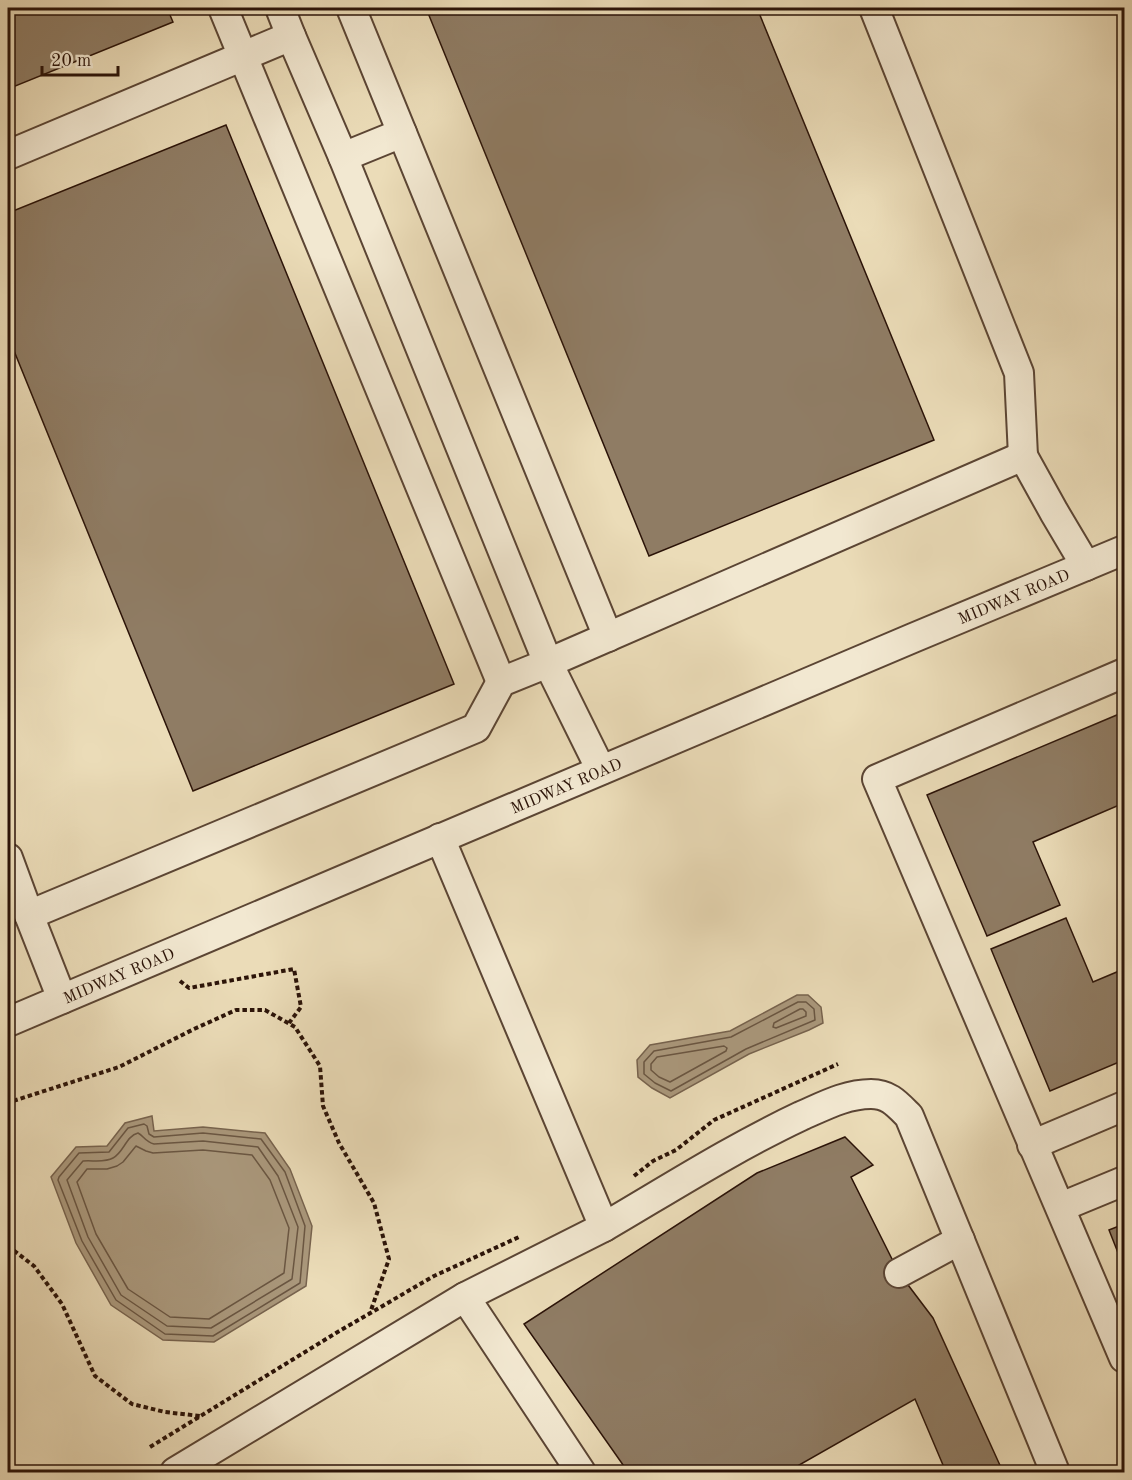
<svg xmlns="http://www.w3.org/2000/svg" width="1132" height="1480" font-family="'Old Standard TT',serif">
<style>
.water{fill:#aa987c;stroke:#77634e;stroke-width:1.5}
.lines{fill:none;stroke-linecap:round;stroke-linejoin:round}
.shore{stroke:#6a5642;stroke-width:1.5}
.building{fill:#8f7c64;stroke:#2b1308;stroke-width:1.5}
.minor-casing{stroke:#5b4534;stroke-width:32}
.path{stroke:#2b1308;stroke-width:4;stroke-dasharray:4.5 3;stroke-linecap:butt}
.minor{stroke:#f2e8d1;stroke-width:28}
.labels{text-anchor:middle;stroke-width:4.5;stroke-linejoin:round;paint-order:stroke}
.street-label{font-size:16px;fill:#2b1308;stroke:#f2e8d1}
</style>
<rect width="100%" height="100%" fill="#ebdcb8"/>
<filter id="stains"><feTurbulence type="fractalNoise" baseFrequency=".00333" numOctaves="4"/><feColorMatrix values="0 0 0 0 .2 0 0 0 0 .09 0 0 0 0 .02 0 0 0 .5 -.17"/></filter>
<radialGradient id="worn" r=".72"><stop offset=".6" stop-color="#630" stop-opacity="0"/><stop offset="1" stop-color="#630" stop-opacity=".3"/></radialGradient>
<path class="water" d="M797,995H808L821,1007L823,1023L809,1030L749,1054L670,1098L652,1088L638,1077L637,1060L650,1045L730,1031Z
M152,1116L154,1131L203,1127L265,1133L290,1169L312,1226L306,1286L214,1342L163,1340L111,1305L76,1243L51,1177L76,1147L107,1146L125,1123Z"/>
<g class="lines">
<path class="shore" d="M798,1002H806L814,1009L815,1020L746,1049L671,1091L655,1083L644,1074V1062L654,1051L731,1037Z
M800,1009H803L806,1012V1016L776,1028L773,1027L774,1023Z
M724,1046L727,1048L726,1051L670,1082L659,1077L651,1070V1064L657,1057Z
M144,1124L147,1126L149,1134L154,1137L203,1133L261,1139L285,1172L305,1226L300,1283L213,1336L165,1334L116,1300L82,1241L58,1180L59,1177L79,1153L109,1152L128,1128Z
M138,1133C144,1136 145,1142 154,1144L203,1141L258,1147L278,1176L298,1227L292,1279L211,1328L167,1326L121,1295L88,1237L67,1180L83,1161C92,1160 105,1163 113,1158C124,1152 126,1136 138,1133Z
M136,1146L146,1151L153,1153L203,1150L252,1155L270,1180L289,1228L284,1273L209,1319L170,1317L128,1289L96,1234L77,1182L87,1169H107L117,1166L123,1162Z"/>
</g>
<path class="building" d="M8,8H167L173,22L8,89Z
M426,8H757L934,440L649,556Z
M226,125L454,684L193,791L8,336V213Z
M1124,712V803L1033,842L1060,905L987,936L927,795Z
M1066,918L1093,982L1124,969V1060L1050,1091L991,949Z
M845,1137L873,1165L851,1177L899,1273L933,1318L1003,1472H946L915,1399L787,1472H628L524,1324L757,1173Z
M1124,1224V1268L1109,1230Z"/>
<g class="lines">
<defs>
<g id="minor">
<path d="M223,8L501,682"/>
<path d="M280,8L291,36"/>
<path d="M351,8L608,637"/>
<path d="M874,8L1019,373L1023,456"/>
<path d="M8,155L291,36L343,157"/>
<path d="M1124,673L877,779L1124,1358"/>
<path d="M601,770L548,663L1023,456L1054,512L1086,566"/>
<path d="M440,838L604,1227L465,1297L581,1472"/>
<path d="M8,858L29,915"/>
<path d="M62,999L29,915L476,728L501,682L548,663L343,157L402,133"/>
<path id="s1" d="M8,1022L913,638L1124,550"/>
<path d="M1032,1145L1124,1106"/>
<path d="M1061,1207L1124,1181"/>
<path d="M604,1227C669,1189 733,1148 801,1116C824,1106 846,1094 871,1094C889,1094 897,1104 909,1116L1055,1472"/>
<path d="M899,1273L960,1240"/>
<path d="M175,1472L465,1297"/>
</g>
</defs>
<use href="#minor" class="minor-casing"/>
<path class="path" d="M180,981L189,988L294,969L301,1007L289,1023
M8,1106L13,1101L119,1067L194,1029L236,1010H265L295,1027L320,1066L323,1106L339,1143L374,1203L389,1259L370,1313
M634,1176L653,1161L676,1150L714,1120L838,1064
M8,1246L34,1266L62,1304L95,1376L132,1404L165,1412L200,1416
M150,1447L336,1333L434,1276L519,1237"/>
<use href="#minor" class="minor"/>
</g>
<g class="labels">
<g class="street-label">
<text dy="6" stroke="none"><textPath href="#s1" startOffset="1092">MIDWAY ROAD</textPath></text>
<text dy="6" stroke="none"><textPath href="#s1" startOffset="606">MIDWAY ROAD</textPath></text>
<text dy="6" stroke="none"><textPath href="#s1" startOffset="120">MIDWAY ROAD</textPath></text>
</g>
</g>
<rect width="1132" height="1480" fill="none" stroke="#ebdcb8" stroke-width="30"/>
<rect x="9" y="9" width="1114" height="1462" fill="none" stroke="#2b1308" stroke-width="3"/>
<rect x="15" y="15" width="1102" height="1450" fill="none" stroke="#2b1308" stroke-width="1.5"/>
<path d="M42 66v9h76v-9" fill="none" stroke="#2b1308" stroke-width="3"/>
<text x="51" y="66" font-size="18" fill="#2b1308" stroke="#f2e8d1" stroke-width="4.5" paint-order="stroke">20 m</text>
<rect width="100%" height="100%" filter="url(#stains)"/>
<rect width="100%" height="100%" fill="url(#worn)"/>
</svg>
